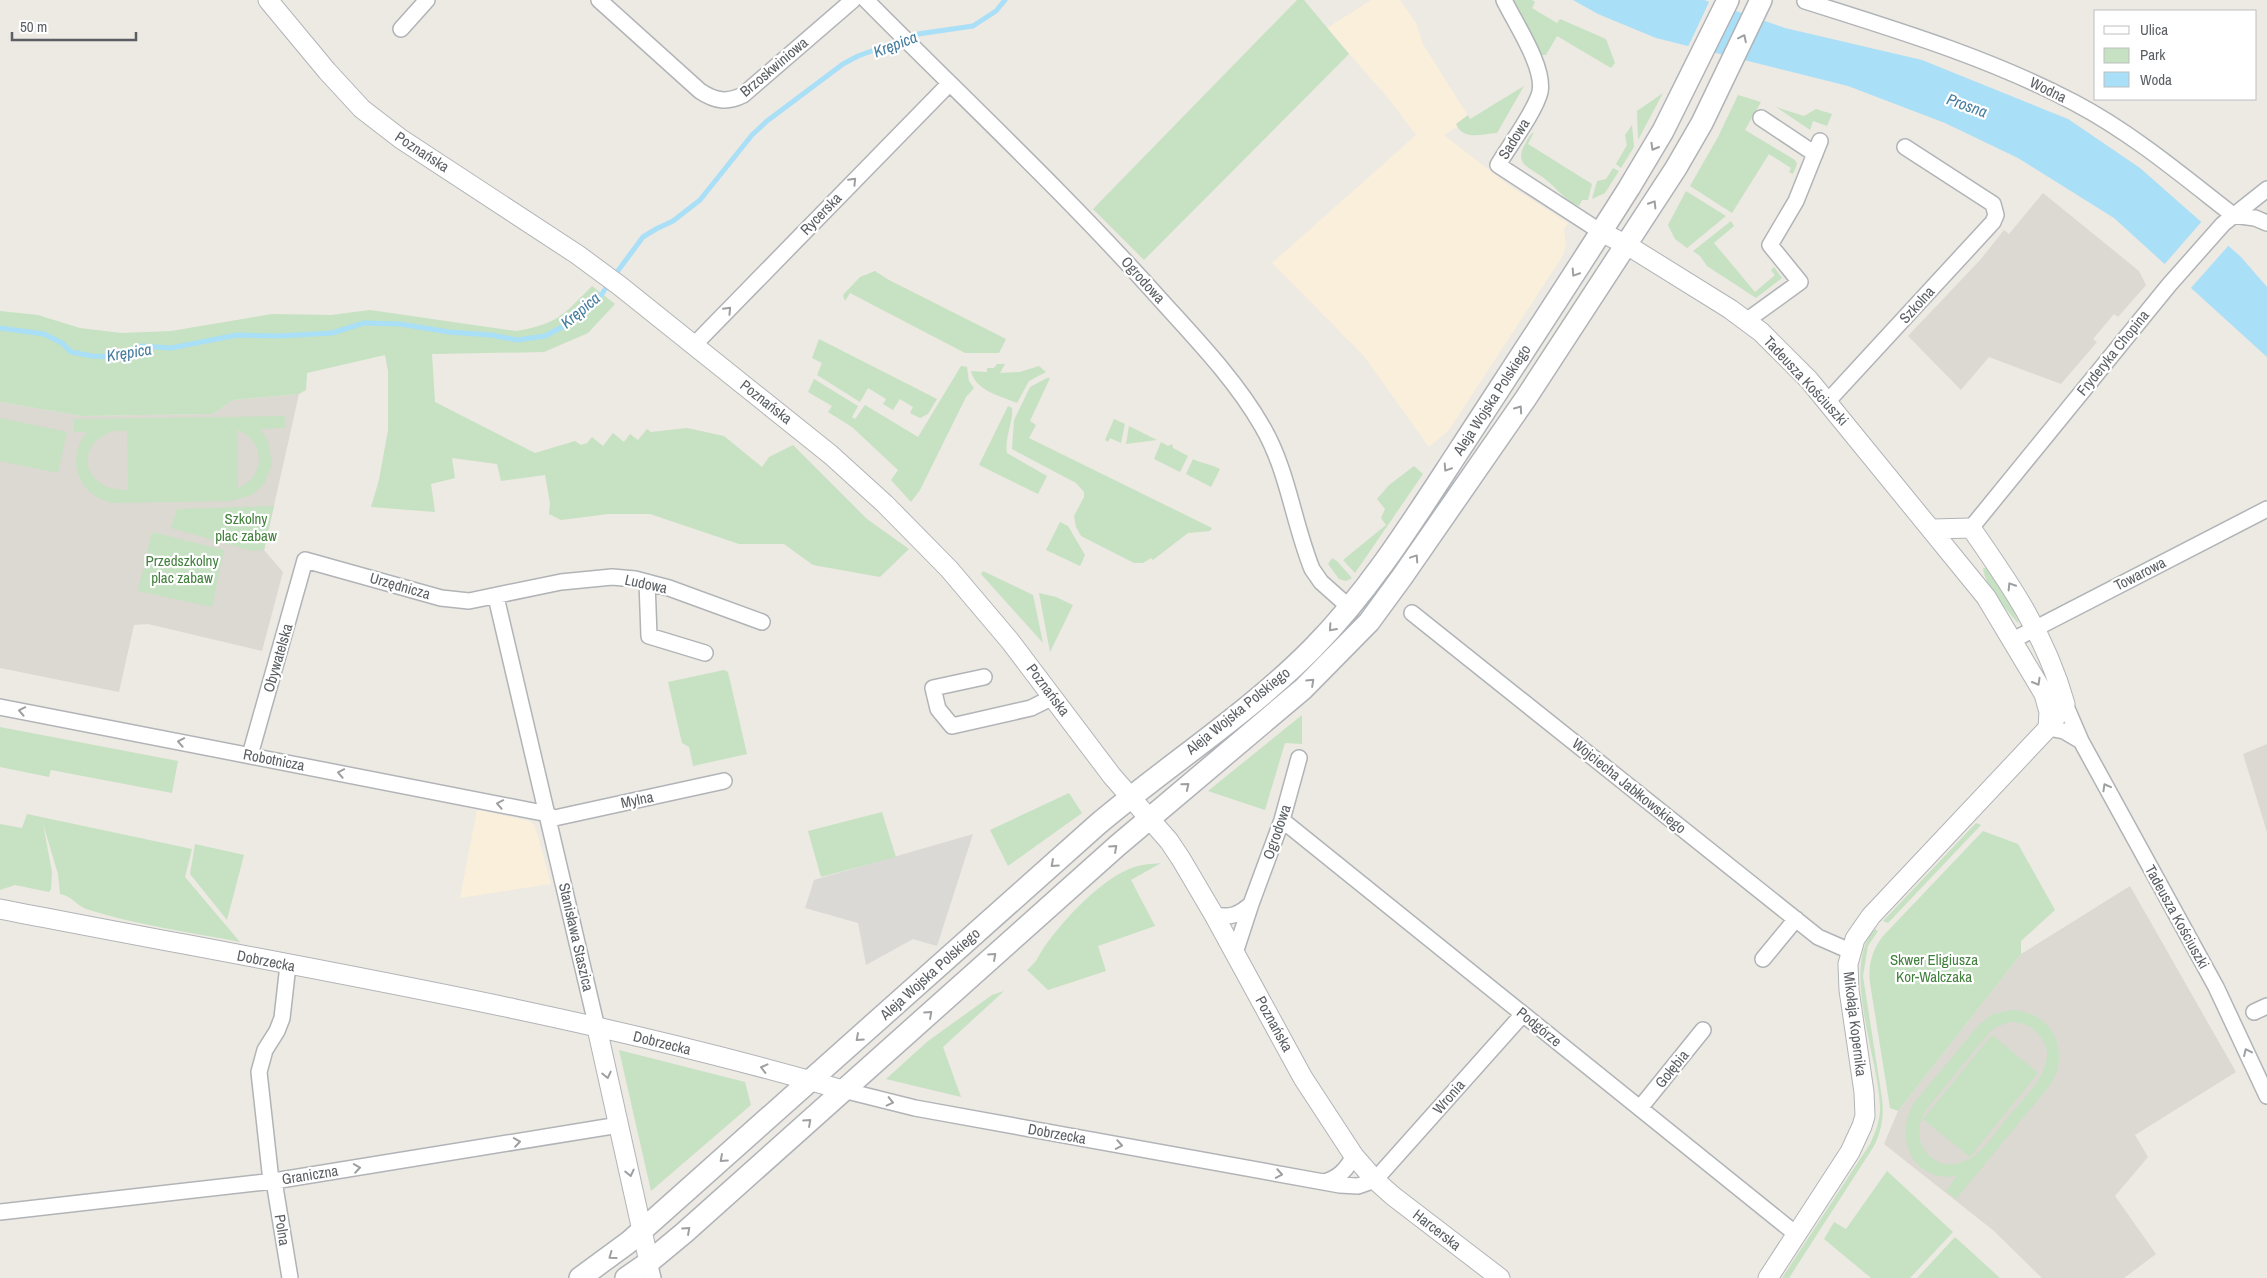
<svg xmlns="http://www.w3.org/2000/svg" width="2267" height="1278" font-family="'Archivo Narrow',sans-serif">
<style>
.commercial{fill:#faefdb}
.industrial{fill:#dbd9d6}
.education{fill:#dcd8d2}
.green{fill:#c6e2c2;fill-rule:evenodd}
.water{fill:#a9dff7}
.pier{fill:#ede9e3}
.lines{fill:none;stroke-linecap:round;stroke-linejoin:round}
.stream{stroke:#a9dff7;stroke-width:5}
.minor-casing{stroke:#b1b4b7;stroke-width:18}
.tertiary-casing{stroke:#b1b4b7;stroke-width:21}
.secondary-casing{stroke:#b0b3b7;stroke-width:24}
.minor{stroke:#fff;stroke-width:15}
.tertiary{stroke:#fff;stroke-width:19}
.secondary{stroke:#fff;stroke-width:21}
.oneway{stroke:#9d9fa1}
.labels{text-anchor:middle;stroke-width:4.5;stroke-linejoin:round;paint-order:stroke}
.street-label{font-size:15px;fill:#5b5f63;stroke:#fff}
.park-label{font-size:15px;fill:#42803d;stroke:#fff}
.water-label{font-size:16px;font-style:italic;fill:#457c9f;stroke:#fff}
</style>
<rect width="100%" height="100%" fill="#ede9e3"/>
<path class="commercial" d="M1371,0H1400L1416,23L1423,44L1470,119L1444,135L1507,184L1568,223L1564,229L1566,246L1562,257L1449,430L1429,447L1363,355L1272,263L1416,135L1388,98L1327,28Z
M477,810L530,821L535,826L551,884L460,898Z"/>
<path class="industrial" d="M973,834L937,946L913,939L866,965L858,923L805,908L814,880Z"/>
<path class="education" d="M2043,193L2139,271L2146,285L2118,317L2114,314L2093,339L2097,342L2061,384L1989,357L1961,390L1908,336L1981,259L2004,230L2009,234Z
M299,394L264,550L283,572L262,651L148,624L134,625L119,692L0,668V402L82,416L213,414L233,400Z
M2267,744V832L2243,754Z
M2130,886L2236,1072L2135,1135L2148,1157L2115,1196L2156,1254L2124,1278H2042L1994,1231L1884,1144L1898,1111L2021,954Z"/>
<path class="green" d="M1297,0H1304L1349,54L1144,260L1093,209Z
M1512,0H1532L1535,2L1532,8L1557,23L1560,19L1606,39L1615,63L1611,68L1557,36L1546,55H1540Z
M1524,86L1497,133C1482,134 1463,141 1456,124L1468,115L1470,119Z
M1663,93L1638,140L1637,111Z
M1738,95L1761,102L1745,130L1795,160L1797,164L1793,174L1789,172L1791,168L1769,154L1732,213L1690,186L1718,137Z
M1776,107L1804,116L1816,109L1832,114L1827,126L1813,121L1810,130Z
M1632,125L1634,147L1621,168L1616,164L1627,145L1625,135Z
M1534,132L1528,144L1592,184L1588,200H1582L1579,206C1565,201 1557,188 1545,179C1531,168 1513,165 1525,144C1528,139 1530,134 1534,132Z
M1613,168L1619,171L1605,193L1592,199L1597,181L1606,179Z
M1686,191L1726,216L1687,248L1675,239L1668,225Z
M1731,221L1734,226L1714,243L1755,292L1775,275L1771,270L1774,267L1782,278L1756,298L1707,266L1700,256L1693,251Z
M875,271L889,280L1006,339L999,353H965L850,293L845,301L843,295L860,277Z
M592,286L615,304L588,333L544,352L432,354L435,402L535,453L575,441L581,445L587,443L592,437L603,446L613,433L624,442L630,434L638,440L647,429L651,432L687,428L724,436L762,467L769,457L793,445L867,519L909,549L880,577L813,565L784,544H739L650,514H608L561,520L549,514L550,503L545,475L501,481L497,464L452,458L455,478L431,484L435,512L371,507L379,480L388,430V371L385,355L307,373L306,390L299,394L233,400L213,414L82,416L0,402V311L38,315L80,328L121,333L171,331L272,314L331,315L370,310L516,331C558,324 563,315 592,286Z
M819,339L937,399L928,414L920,418L910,413L913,407L900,399L893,410L883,404L886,399L868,388L860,402L817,375L822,363L812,358Z
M997,364H1005L1000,373L1020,372L1039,366L1046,372L1029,381L1017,403C1001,396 975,391 971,371L987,372V368H994Z
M961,366L967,367L969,381L974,388L966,397L920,490L911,502L891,480L898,470L852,427L828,412L832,406L808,392L814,379L858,406L852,417L855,419L865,405L918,437Z
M1047,378H1050L1030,421L1036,425L1029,438L1212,528L1210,531L1188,533L1153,560L1151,558L1143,563H1134L1081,536L1076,527L1074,516L1084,497V492L1076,483L1012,449L1014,420L1030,387Z
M1008,406L1012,408C1014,420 1004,439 1007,453L1047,476L1038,494L979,465Z
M285,416V428L260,429L268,441L272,464L264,484L252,495L230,501L112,503C78,495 65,459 87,432H74V419ZM237,430C265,440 267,477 238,488ZM115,431H127L128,490C80,492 74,441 115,431Z
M0,418L67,432L58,473L0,461Z
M1114,419L1125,424L1121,443L1110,438L1108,442L1105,440Z
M1129,426L1157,440L1126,444Z
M1161,442L1168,446L1172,444L1173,448L1188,456L1180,472L1154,459Z
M1193,459C1203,464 1211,464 1220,469L1211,487L1186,474Z
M1414,466L1423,474L1355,573L1343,560L1386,525L1381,518L1385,509L1377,499L1389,485Z
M274,506L264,550L252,551L171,528L177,509Z
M1060,522L1068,526L1085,555L1080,566L1046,550Z
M152,532L224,550L212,607L138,591Z
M1332,558L1337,561L1352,578L1346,581L1339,579L1328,564Z
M1983,568H1986L2008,599L2019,623L2017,622C2005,607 1985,587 1983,568Z
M983,571L1033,595L1043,643L981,574Z
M1039,593L1056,597L1073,605L1050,652Z
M724,670L728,672L747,754L693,766L689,747L682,743L668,682Z
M1302,715V744L1285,743L1265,810L1208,791Z
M0,727L178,761L172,793L51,770L49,777L0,767Z
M1069,793L1082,813L1008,866L990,830Z
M882,812L896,857L821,877L808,831Z
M27,814L192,849L185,877L240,942C190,932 135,925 86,909C76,905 72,896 60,894L58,874L43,824L52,872L51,889L49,892L15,885L0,890V824L22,828Z
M1976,823L1981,825L1888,923L1883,921Z
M1983,831L2018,844L2055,910L2021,941V954L1898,1111L1890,1108L1870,983C1868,965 1872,950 1883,936Z
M195,844L244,855L227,920L190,874Z
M1161,863L1131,880L1155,926L1098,946L1106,971L1048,990L1027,970C1039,960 1037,957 1045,946C1064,919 1102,878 1134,867C1143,864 1152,864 1161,863Z
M1875,929L1878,931L1868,946L1863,976L1882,1098C1884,1115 1882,1130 1874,1146L1789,1278H1782L1870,1144C1875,1134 1879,1123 1880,1111C1881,1063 1839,966 1875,929Z
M1004,991L943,1047L961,1097L886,1079L928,1041L992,995Z
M2012,1010C2052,1012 2071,1050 2051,1084L1956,1199L1946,1191L1957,1176C1914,1183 1893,1139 1914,1103L1979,1025L1993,1014ZM2009,1022C2021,1022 2031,1025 2039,1035C2064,1063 2024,1097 2007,1118C1995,1132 1983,1154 1965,1161C1950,1168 1934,1164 1925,1151C1916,1138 1918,1124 1925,1111L1989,1033L1994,1028Z
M1992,1035L2038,1073L1970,1157L1923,1119Z
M619,1050L745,1082L751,1105L651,1191Z
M1887,1171L1953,1232L1910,1278H1871L1824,1239L1834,1222L1846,1229Z
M1955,1237L2000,1278H1917Z"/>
<path class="water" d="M1573,0H1704L1785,28L1922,60L2068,119L2140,168L2241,257L2267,287V357L2114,218L2018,158L1945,123L1848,86L1656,38L1598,14Z"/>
<path class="pier" d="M1710,0L1735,8L1712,55L1687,49Z
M2203,220L2230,244L2190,289L2163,266Z"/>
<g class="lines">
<path class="stream" d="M614,276L643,237L656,229L673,221L700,200L752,135L767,121L843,64L858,56L918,34L973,26L996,11L1005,0
M0,328L44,334L62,343L71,352L92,356L119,357L142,346L171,348L237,335L278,336L332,333L364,323L400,324L449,332L491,335L517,340L545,336L566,325L602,294L609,283"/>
<defs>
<path id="minor" d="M599,0L700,91C715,101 727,103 743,95L853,0
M866,0C964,99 1065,193 1158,297C1194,337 1235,379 1262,426C1288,470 1293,522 1312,569L1321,582L1349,607
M1504,0C1515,23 1545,67 1540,92C1535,112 1509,146 1498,165L1601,232
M1805,1C1897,30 1990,58 2075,103C2132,133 2183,176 2233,215L2255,218L2267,223
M401,29L427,0
M1761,118L1815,154
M1746,321L1800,282L1770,245L1796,201L1820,141
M694,345L949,84
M1828,401L1993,222L1996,215L1993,204L1905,147
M1971,528L2169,285L2223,224L2267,189
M647,582L649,636L705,653
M496,597L597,1028
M1412,613L1818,937L1850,951
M2013,640L2267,509
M984,677L933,688L938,709L952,726L1031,708L1053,697
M2065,704L2081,741L2216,987L2267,1096
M0,707L548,814
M2048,728L2064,731L2081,741
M250,755L305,560L441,598L469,601L561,582L612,577L635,579L669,588L762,622
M550,819L724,781
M1282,820L1796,1234
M1214,915C1231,918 1239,915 1251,904
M1235,953L1251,904L1282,820L1299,758
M1763,959L1796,919
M2254,1012L2267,1006
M843,1090L915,1108L1340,1185L1358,1186L1375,1180L1523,1014
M1640,1108L1703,1030
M271,1181L259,1072L265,1050L277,1031L282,1018L288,965
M274,1181L290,1278
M1324,1182C1339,1178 1346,1170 1354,1156
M0,1212L274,1181L619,1125
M649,1262L653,1278"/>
<path id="tertiary" d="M268,0L327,71L362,109L401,139L578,255L620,286L831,455L885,504L949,569L1010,641L1112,776L1169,841L1181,859L1214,915L1303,1078L1354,1156L1375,1180L1393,1196L1500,1278
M1601,232L1627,245L1730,309L1761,332L1809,380L1986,597L2044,694L2049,712L2048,728
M1933,529L1971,528
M0,909C281,964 568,1010 843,1090
M597,1028L649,1262
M1768,1278L1850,1152L1862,1126L1865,1116L1864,1092L1849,990L1848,964L1855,939L1871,916L2048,728L2065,704C2046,636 2011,585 1971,528"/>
<path id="secondary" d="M580,1278L629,1242L1098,824C1169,764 1248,714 1313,648C1372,588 1416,516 1462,446C1518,360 1574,275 1629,188L1663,131L1728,0
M626,1278L649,1262L684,1233L1117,846L1303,689L1369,622L1402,577L1526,398L1676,168L1702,123L1761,0"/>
</defs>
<use href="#minor" class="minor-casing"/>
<use href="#tertiary" class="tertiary-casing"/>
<use href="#secondary" class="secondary-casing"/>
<use href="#minor" class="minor"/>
<use href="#tertiary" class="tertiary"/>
<use href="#secondary" class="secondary"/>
</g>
<defs><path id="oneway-chevron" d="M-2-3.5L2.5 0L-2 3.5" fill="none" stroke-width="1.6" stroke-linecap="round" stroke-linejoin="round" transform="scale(1.25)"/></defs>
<g class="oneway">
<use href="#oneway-chevron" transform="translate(1743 38) rotate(-64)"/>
<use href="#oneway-chevron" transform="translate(1654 147) rotate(120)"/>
<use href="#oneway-chevron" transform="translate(853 181) rotate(-46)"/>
<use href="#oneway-chevron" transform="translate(1653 204) rotate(-58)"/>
<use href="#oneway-chevron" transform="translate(1575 273) rotate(123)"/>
<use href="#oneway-chevron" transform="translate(728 310) rotate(-46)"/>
<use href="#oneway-chevron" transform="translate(1519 409) rotate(-55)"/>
<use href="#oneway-chevron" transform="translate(1447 468) rotate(123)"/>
<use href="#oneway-chevron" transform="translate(1415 558) rotate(-56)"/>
<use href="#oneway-chevron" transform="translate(2011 586) rotate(-122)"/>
<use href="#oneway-chevron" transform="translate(1332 628) rotate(132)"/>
<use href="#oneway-chevron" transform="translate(1311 682) rotate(-43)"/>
<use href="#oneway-chevron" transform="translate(2037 682) rotate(60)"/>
<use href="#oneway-chevron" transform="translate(22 711) rotate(-169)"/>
<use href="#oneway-chevron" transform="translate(181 742) rotate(-169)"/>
<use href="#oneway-chevron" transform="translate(341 773) rotate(-169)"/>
<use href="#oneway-chevron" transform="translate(1186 786) rotate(-39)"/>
<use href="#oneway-chevron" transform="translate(2106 787) rotate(-119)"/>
<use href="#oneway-chevron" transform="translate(500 804) rotate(-169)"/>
<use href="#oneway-chevron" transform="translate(1114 848) rotate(-42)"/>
<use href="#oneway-chevron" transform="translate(1054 864) rotate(138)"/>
<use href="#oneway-chevron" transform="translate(993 956) rotate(-42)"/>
<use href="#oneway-chevron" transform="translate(929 1014) rotate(-42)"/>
<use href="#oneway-chevron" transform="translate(859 1038) rotate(138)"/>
<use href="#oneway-chevron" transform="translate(2247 1052) rotate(-115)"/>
<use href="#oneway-chevron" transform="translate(764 1068) rotate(-166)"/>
<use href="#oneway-chevron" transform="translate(607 1075) rotate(77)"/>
<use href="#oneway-chevron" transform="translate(890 1102) rotate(13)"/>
<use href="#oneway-chevron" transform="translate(808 1122) rotate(-42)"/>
<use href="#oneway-chevron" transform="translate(517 1142) rotate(-9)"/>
<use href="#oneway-chevron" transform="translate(1119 1145) rotate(10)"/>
<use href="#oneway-chevron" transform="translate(723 1159) rotate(138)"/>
<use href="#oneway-chevron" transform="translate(357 1168) rotate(-9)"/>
<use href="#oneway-chevron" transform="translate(630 1173) rotate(77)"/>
<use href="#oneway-chevron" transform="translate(1279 1174) rotate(10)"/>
<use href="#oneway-chevron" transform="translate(687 1230) rotate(-42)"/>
<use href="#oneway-chevron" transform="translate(612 1256) rotate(144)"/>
</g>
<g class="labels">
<g class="street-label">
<text transform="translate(774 67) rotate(-40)" y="5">Brzoskwiniowa</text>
<text transform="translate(2048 90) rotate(26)" y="5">Wodna</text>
<text transform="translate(1514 139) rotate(-58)" y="5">Sadowa</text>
<text transform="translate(422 152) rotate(33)" y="5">Poznańska</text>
<text transform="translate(821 214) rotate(-46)" y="5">Rycerska</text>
<text transform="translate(1143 280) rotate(48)" y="5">Ogrodowa</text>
<text transform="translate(1917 305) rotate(-48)" y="5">Szkolna</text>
<text transform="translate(2113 353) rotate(-51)" y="5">Fryderyka Chopina</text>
<text transform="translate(1806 381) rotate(47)" y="5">Tadeusza Kościuszki</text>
<text transform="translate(1492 400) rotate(-57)" y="5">Aleja Wojska Polskiego</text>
<text transform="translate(766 402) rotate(38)" y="5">Poznańska</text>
<text transform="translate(2140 574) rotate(-27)" y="5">Towarowa</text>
<text transform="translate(646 584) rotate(12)" y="5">Ludowa</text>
<text transform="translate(400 586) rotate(16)" y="5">Urzędnicza</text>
<text transform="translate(278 658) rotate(-74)" y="5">Obywatelska</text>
<text transform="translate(1048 690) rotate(53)" y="5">Poznańska</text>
<text transform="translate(1238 711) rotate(-39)" y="5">Aleja Wojska Polskiego</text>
<text transform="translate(274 760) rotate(11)" y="5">Robotnicza</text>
<text transform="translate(1629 786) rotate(39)" y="5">Wojciecha Jabłkowskiego</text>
<text transform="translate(637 800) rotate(-12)" y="5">Mylna</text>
<text transform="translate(1277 832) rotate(-71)" y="5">Ogrodowa</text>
<text transform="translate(2177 917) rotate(61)" y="5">Tadeusza Kościuszki</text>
<text transform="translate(576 937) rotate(77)" y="5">Stanisława Staszica</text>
<text transform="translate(266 961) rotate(11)" y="5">Dobrzecka</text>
<text transform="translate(930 974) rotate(-42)" y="5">Aleja Wojska Polskiego</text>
<text transform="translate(1274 1024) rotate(61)" y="5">Poznańska</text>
<text transform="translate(1855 1024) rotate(83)" y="5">Mikołaja Kopernika</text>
<text transform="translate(1539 1027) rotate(39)" y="5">Podgórze</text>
<text transform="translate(662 1043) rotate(14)" y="5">Dobrzecka</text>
<text transform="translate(1672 1069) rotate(-51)" y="5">Gołębia</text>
<text transform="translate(1449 1097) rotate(-49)" y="5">Wronia</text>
<text transform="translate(1057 1134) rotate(10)" y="5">Dobrzecka</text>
<text transform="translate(310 1175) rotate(-9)" y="5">Graniczna</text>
<text transform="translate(282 1230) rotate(81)" y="5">Polna</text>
<text transform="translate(1437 1230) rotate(38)" y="5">Harcerska</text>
</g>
<g class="park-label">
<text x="246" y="524">Szkolny<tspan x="246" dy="17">plac zabaw</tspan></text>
<text x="182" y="566">Przedszkolny<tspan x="182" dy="17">plac zabaw</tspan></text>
<text x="1934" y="965">Skwer Eligiusza<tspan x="1934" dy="17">Kor-Walczaka</tspan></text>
</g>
<g class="water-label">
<text transform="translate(895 44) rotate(-21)" y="6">Krępica</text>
<text transform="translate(1967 105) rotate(20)" y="6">Prosna</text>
<text transform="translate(580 310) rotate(-40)" y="6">Krępica</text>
<text transform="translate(129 352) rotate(-9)" y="6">Krępica</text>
</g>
</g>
<rect x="2094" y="10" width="162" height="90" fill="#ffffff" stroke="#bdbfc1"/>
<rect x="2104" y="26" width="25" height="8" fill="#ffffff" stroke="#bdbfc1"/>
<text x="2140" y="35" font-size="15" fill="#5b5f63">Ulica</text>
<rect x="2104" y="48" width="25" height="15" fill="#c6e2c2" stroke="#bdbfc1"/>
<text x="2140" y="60" font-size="15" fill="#5b5f63">Park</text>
<rect x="2104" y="72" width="25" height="15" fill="#a9dff7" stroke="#bdbfc1"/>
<text x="2140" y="85" font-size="15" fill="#5b5f63">Woda</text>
<path d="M12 32v8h124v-8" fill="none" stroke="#5b5f63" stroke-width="2.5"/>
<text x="20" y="32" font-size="15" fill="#5b5f63" stroke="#ffffff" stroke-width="4" paint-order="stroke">50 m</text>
</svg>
